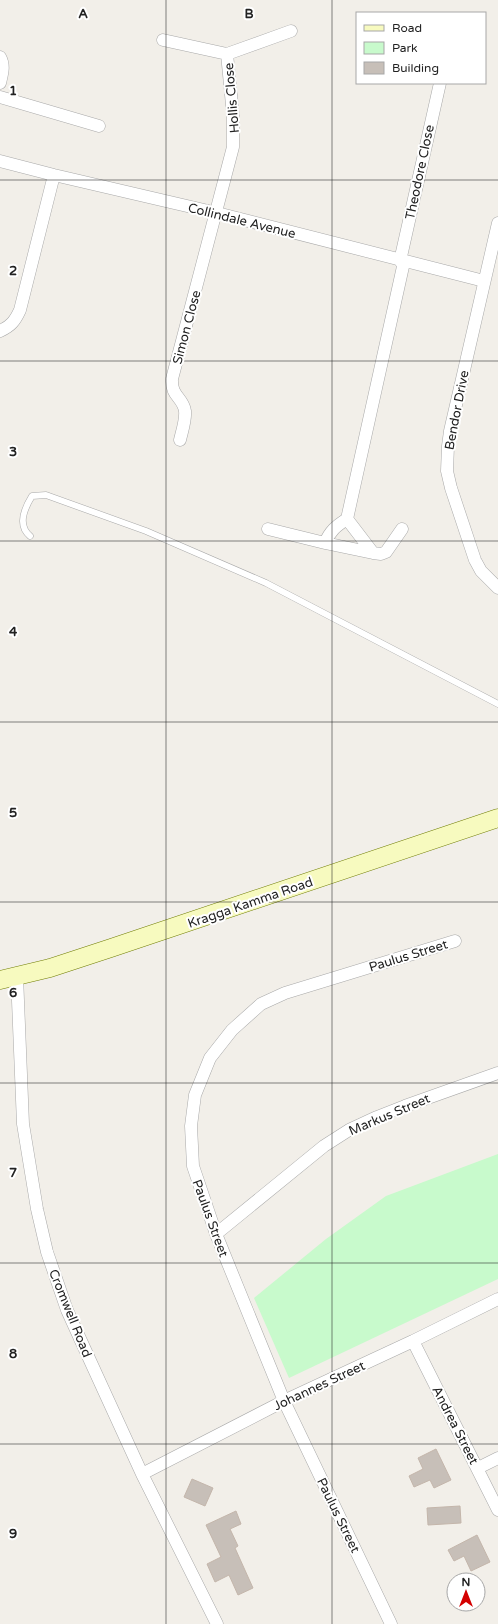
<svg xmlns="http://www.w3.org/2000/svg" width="498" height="1624" font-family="'Varela Round',sans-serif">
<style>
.park{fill:#c8facc}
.building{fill:#c7bfb8;stroke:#c4b6ab}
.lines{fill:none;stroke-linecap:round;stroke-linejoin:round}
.lane-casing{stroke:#a9a9a9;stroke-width:7}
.street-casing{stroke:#a9a9a9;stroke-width:13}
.secondary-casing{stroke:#707d05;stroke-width:19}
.lane{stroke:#fff;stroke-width:6}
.street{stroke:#fff;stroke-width:12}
.secondary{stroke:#f7fabf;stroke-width:18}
.grid{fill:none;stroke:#222;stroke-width:1;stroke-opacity:0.55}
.labels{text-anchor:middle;stroke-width:4;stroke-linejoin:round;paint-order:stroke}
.street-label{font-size:13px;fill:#222;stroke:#fff}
.grid-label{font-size:13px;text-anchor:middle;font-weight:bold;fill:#222;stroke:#fff;stroke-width:4;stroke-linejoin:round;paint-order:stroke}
</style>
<rect width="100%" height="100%" fill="#f2efe9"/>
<path class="park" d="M498,1154V1279L289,1378L254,1298L326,1239L386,1196Z"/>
<path class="building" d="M436,1449L451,1480L434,1488L430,1480L414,1487L409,1476L423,1469L418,1458Z
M192,1479L213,1488L205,1506L184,1497Z
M460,1506L461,1523L428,1525L427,1508Z
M236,1511L241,1524L230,1529L238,1546L235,1548L253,1588L238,1595L229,1575L215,1582L207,1564L221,1557L206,1525Z
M477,1535L490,1562L471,1571L464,1556L454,1561L448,1550Z"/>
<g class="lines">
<defs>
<path id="lane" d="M30,536C17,525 24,509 32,496L46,495L146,531L266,583L498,704"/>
<path id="street" d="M163,40L227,54L291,31
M0,57C5,66 2,74 0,83
M0,97L99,126
M0,161L54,175L217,213L484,281
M498,223L450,431L448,446L447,471L451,488L475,560L481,571L498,588
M400,261L440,83
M0,331C11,326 15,321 20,310L54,175
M180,440C182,431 186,420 185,411C183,397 171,397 172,379L233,147V115L227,54
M268,529L325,543C330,531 336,526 347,519
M402,529L386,552L381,554L373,553L347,519L404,262
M325,543L373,553
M17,976L23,1124L37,1209L47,1252L67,1310L82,1343L142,1474L217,1624
M216,1234L324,1146L349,1130L377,1117L405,1106L498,1073
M413,1341L498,1510
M478,1468L498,1458
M142,1474L284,1401L413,1341L498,1299
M391,1624L284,1401L216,1234L193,1166L191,1126L195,1095L210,1058L232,1030L261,1004L285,993L455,941"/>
<path id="secondary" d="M0,980L50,968L111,948L498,818"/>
</defs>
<use href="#lane" class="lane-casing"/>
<use href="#street" class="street-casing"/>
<use href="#secondary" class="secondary-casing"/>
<use href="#lane" class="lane"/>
<use href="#street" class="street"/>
<use href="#secondary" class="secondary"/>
</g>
<path class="grid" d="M166,0V1624M332,0V1624M0,180H498M0,361H498M0,541H498M0,722H498M0,902H498M0,1083H498M0,1263H498M0,1444H498"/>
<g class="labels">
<g class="street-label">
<text transform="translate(231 98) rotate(-95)" y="5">Hollis Close</text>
<text transform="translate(419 172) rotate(-78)" y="5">Theodore Close</text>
<text transform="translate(242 220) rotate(14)" y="5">Collindale Avenue</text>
<text transform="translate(186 327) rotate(-75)" y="5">Simon Close</text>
<text transform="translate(456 410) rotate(-79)" y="5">Bendor Drive</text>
<text transform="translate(250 902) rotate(-19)" y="5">Kragga Kamma Road</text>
<text transform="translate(408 955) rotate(-17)" y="5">Paulus Street</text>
<text transform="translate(389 1114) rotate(-23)" y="5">Markus Street</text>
<text transform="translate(211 1218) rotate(70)" y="5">Paulus Street</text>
<text transform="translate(71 1313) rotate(68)" y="5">Cromwell Road</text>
<text transform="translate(319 1385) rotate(-25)" y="5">Johannes Street</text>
<text transform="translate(456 1425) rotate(63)" y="5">Andrea Street</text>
<text transform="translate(339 1515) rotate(64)" y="5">Paulus Street</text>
</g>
</g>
<g class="grid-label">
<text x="83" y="18">A</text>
<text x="249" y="18">B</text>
<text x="13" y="95">1</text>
<text x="13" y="275">2</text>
<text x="13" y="456">3</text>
<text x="13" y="636">4</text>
<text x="13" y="817">5</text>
<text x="13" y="997">6</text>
<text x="13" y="1177">7</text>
<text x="13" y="1358">8</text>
<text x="13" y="1538">9</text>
</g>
<rect x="356" y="12" width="130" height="72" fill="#ffffff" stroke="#a7a7a7"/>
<rect x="364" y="25" width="20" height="6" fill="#f7fabf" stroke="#a7a7a7"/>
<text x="392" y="32" font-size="12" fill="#222222">Road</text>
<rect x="364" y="42" width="20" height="12" fill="#c8facc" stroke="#a7a7a7"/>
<text x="392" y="52" font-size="12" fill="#222222">Park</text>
<rect x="364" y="62" width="20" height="12" fill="#c7bfb8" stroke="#a7a7a7"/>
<text x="392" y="72" font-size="12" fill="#222222">Building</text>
<g transform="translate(466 1592)"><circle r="19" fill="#ffffff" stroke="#a7a7a7"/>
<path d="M0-3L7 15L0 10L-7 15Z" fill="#d40000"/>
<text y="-6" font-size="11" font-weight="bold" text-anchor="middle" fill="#222222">N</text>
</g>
</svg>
